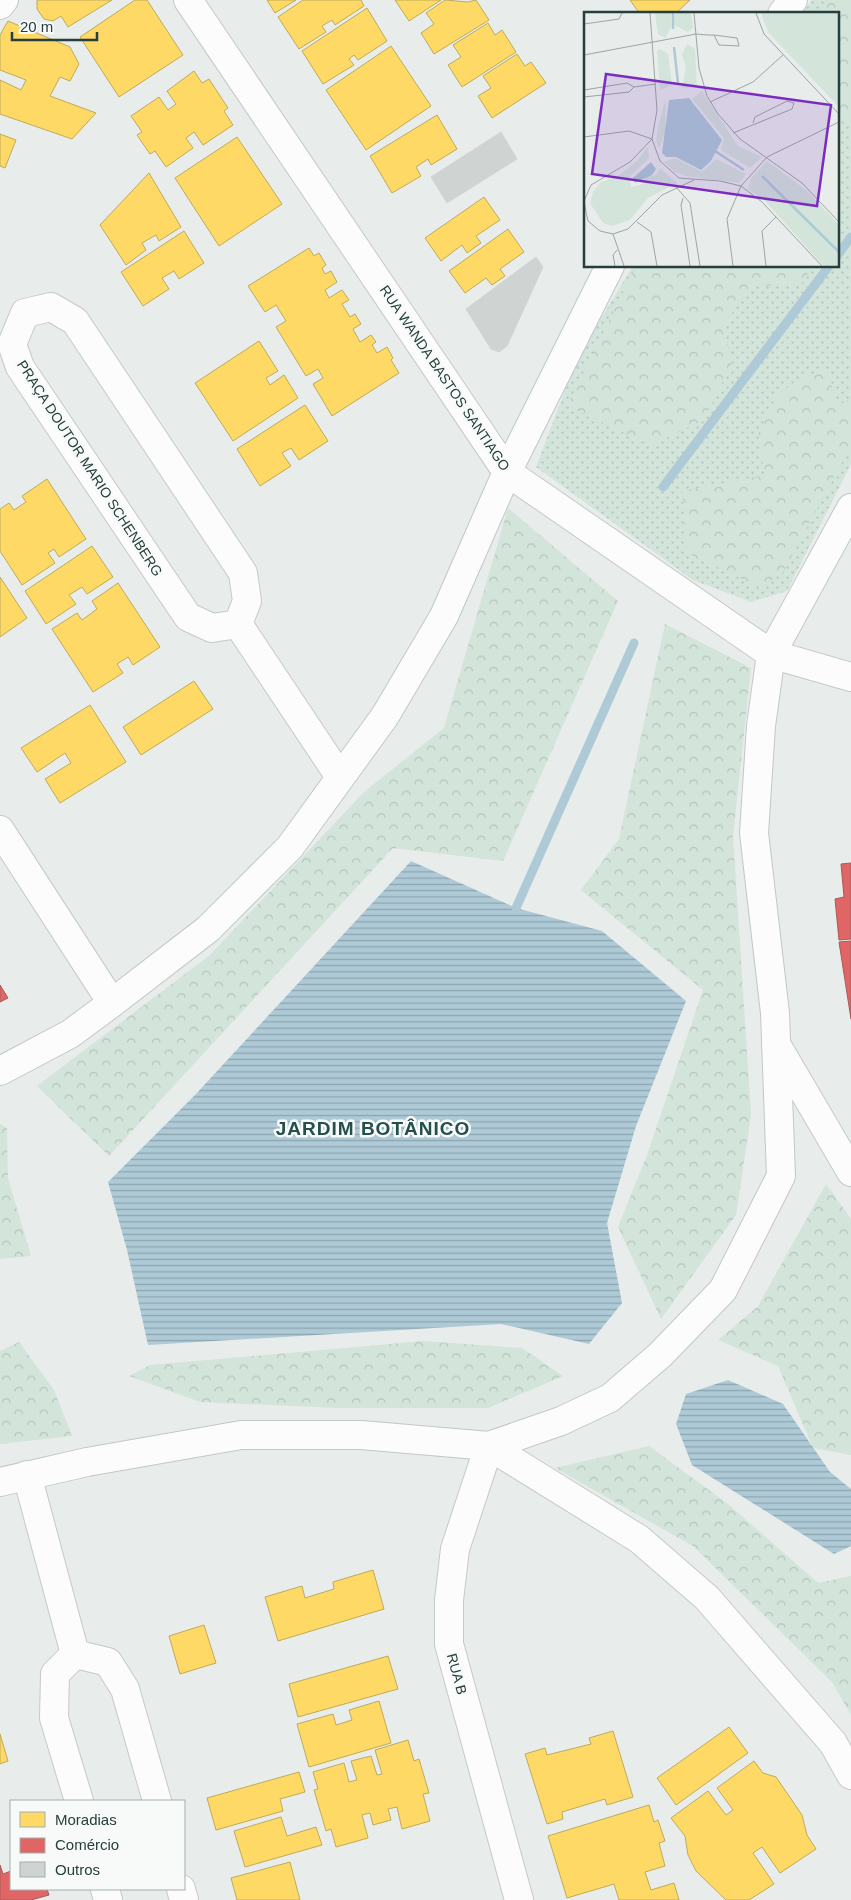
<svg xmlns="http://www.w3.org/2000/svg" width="851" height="1900" font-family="Helvetica,sans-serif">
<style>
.grass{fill:url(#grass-dots)}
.forest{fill:url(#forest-crowns)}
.water{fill:url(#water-rules)}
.homes{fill:#ffd966;stroke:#beab59}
.shops{fill:#e06666;stroke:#a85a59}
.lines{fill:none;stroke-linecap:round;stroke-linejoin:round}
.stream{stroke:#adcad6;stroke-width:9}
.building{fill:#cfd3d2;stroke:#d1d5d4}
.street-casing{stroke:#c5c9c8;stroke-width:30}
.secondary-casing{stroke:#c2c8c6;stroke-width:30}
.street{stroke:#fcfcfc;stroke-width:28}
.secondary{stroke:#fcfcfc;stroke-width:28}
.labels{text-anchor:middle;stroke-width:5;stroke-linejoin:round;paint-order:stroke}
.street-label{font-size:14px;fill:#263f3c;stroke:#f7faf9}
.district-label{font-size:19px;font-weight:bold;letter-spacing:1px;fill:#244f4c;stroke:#f7faf9}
.inset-river{fill:none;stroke:#adcad6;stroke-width:2.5}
.inset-road{fill:none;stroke:#9aa7a5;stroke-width:1}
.view{fill:#7b2cbf;fill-opacity:0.15;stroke:#7b2cbf;stroke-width:2.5}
.inset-edge{fill:none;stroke:#263f3c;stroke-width:2.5}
</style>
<defs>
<pattern id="grass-dots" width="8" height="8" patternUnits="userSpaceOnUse" patternTransform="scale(1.25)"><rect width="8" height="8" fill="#d3e4da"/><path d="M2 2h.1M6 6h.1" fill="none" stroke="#b5c5bc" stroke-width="1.8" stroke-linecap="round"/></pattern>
<pattern id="forest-crowns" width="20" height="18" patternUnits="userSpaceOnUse" patternTransform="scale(1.25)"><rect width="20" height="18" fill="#d3e4da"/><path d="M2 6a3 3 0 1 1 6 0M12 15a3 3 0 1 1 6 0" fill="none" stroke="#b5c5bc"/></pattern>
<pattern id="water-rules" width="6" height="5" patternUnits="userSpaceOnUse" patternTransform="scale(1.25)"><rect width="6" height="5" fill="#adcad6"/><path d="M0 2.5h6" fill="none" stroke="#8da5af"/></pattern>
</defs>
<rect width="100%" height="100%" fill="#e8eceb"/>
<path class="grass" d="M812,0H851V464L787,591L751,602L693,580L536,467L578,356L633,266H837V14H801Z"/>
<path class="forest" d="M828,0H851V128L837,113V14H818Z
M636,266H813L802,283L752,287L724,323L731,365L704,420L651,445L567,406Z
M826,369L838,405L851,399V446L782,574L759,587L687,553L682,491L765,475L758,434L776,397L798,379Z
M508,508L618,601L503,861L393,848L109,1156L37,1086L210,955L364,792L444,728Z
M665,624L751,668L733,836L751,1115L736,1215L661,1319L618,1227L647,1155L703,990L581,890L619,839Z
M0,1124L7,1128L8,1178L31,1256L0,1259Z
M826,1184L851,1219V1455L813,1448L778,1366L718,1340L758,1306Z
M424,1341L522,1348L563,1376L488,1408H339L200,1402L129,1376L150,1365Z
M19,1342L54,1390L72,1436L0,1444V1351Z
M649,1446L728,1504L818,1583L851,1576V1715L832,1682L693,1546L555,1468Z"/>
<path class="water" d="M411,861L516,908L602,931L686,1001L636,1126L607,1223L622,1303L589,1344L501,1324L148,1345L127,1250L108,1182L195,1095Z
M728,1380L783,1404L830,1472L851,1489V1546L834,1554L692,1465L676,1424L686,1394Z"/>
<path class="homes" d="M37,0H112L68,27L61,16L53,21L44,19L37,9Z
M135,0H147L183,55L119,97L80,37Z
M267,0H296L275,13Z
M303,0H361L364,6L335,25L332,20L322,26L326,32L299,49L278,17Z
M395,0H441L409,21Z
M445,0L468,2L476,0L489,20L434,54L421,33L434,24L426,13Z
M630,0H690L675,14H640Z
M367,8L387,41L358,60L354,55L349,59L354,65L323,84L302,51Z
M8,21L70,47L79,64L70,81L60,77L50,96L96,113L72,139L0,114V80L21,90L26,80L0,70V35Z
M488,23L495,35L502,30L516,52L462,87L448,65L461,57L453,45Z
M391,46L431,106L366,150L326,90Z
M517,54L525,66L531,62L546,83L492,118L478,96L491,88L483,76Z
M194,71L202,83L209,79L228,108L224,111L233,125L203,145L194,132L186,138L193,148L166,167L155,151L150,154L137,135L142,132L131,116L159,97L168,110L176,104L167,91Z
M437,115L457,149L431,165L428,159L416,167L421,176L392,193L370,156Z
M0,134L16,140L5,168L0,166Z
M237,137L282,204L219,246L175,178Z
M149,173L181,227L159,241L156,235L142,243L146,250L126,265L100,225Z
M484,197L500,220L476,236L481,243L467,253L462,245L441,261L425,238Z
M508,229L524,252L500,269L505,276L492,285L486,278L465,293L449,271Z
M184,231L204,263L179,279L174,271L162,278L169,289L143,306L121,272Z
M309,248L314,256L319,253L326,265L322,268L325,274L331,271L337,282L325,290L329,298L342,290L349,300L342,304L350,317L355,314L361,324L353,329L360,342L371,335L376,342L372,345L377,353L387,347L393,358L391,360L399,373L332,416L313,384L323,378L318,369L306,376L276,327L286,321L276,305L265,312L248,286Z
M259,341L278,371L266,378L270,385L284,375L298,398L233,441L195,383Z
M305,405L328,441L299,460L291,448L282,453L291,466L260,486L237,449Z
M47,479L86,539L59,557L54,549L48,553L55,563L22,585L0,551V509L9,503L14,510L26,502L22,496Z
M92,546L113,577L87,594L82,587L69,595L76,604L46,624L25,591Z
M0,577L27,618L0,637Z
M118,583L160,647L133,665L128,657L117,664L123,673L93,692L52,629L77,613L82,620L97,609L92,601Z
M194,681L213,709L141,755L123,727Z
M90,705L126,762L60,803L45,779L71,763L65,753L37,772L21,748Z
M373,1570L384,1609L278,1641L265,1597L302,1586L305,1598L334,1589L333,1582Z
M204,1625L216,1663L180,1674L169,1636Z
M388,1656L398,1689L298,1717L289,1684Z
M379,1701L391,1743L309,1767L297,1724L333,1714L336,1725L352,1720L349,1710Z
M729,1727L748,1753L676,1805L657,1778Z
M613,1731L633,1797L607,1805L605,1799L562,1812L563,1819L547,1824L525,1754L545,1748L547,1755L591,1744L589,1738Z
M0,1734L8,1761L0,1764Z
M408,1740L414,1761L419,1759L429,1793L423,1794L430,1821L402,1829L397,1807L388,1809L391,1820L373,1825L370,1813L362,1815L368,1838L336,1847L331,1829L326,1831L314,1790L318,1789L313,1772L344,1763L349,1782L357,1780L351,1761L371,1756L377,1775L382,1774L375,1750Z
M754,1761L763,1773L776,1777L802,1815L807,1835L816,1849L780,1873L762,1847L753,1853L774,1884L749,1900H726L696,1871L688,1855L685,1836L671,1818L708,1791L726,1815L733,1810L717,1788Z
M299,1772L305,1792L280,1799L283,1811L216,1830L207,1798Z
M649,1805L654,1822L658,1820L665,1841L659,1843L665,1866L645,1872L651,1890L674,1883L679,1900H619L614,1884L567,1898L548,1836Z
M281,1817L287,1836L316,1827L322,1845L245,1867L234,1831Z
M290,1862L300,1900H237L231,1878Z"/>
<path class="shops" d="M851,863V939L839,940L835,899L844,897L841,864Z
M851,941V1019L839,942Z
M0,985L8,998L0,1002Z
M0,1865L3,1874L11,1871V1889H47L49,1895L31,1900H0Z"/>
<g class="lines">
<path class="stream" d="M837,256L851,237
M663,487L829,266
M516,908L634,643"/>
</g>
<path class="building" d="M501,132L517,159L447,203L431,177Z
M536,257L543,267L507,346L499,352L491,349L466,309Z"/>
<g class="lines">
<defs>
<path id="street" d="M188,0L507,472L771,654L851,677
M0,5L4,0
M51,307L75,321L243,573L247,601L238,624L212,628L188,617L20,367L12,344L25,313Z
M238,624L340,777
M0,830L112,1003
M776,1044L851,1172
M27,1475L75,1654
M79,1801L54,1718L55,1674L75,1654L108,1662L125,1689L157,1801
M105,1889L108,1900
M181,1889L184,1900
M519,1900L449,1644V1600L455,1549L489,1446L639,1539L707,1598L833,1743L851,1775"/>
<path id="secondary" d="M782,14L793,0
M0,1071L70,1034L112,1003L208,929L290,847L385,716L444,616L507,472L610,266
M0,1482L87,1462L241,1435H361L489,1446L561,1421L610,1398L660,1355L723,1290L781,1176L775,1013L754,833L761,726L771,654L851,508"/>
</defs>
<use href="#street" class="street-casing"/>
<use href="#secondary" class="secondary-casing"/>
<use href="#street" class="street"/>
<use href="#secondary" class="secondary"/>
</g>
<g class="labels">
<g class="street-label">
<text transform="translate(445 378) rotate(56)" y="5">RUA WANDA BASTOS SANTIAGO</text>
<text transform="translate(90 468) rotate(57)" y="5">PRAÇA DOUTOR MARIO SCHENBERG</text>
<text transform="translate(457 1674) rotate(75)" y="5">RUA B</text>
</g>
<g class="district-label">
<text x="373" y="1135">JARDIM BOTÂNICO</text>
</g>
</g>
<g transform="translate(584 12)">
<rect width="255" height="255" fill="#e8eceb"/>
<path d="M183,149L222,178L255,213V254H240L180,188L164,177L167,166Z" fill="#d3e4da"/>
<path d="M71,1H87V15L81,26L74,22ZM91,1H107L109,16L104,20L90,13ZM177,1H255V95L184,20ZM103,32L111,37L113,75L98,76L102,54L98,43ZM76,37L84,42L88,73L76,78L73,39ZM118,79L154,134L178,145L166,156L137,138L140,126L108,87ZM82,86L81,121L75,137L72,128L75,110ZM64,135L65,146L46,164L47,175L59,172L62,165L72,163L76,156L93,171L64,186L46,208L28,214L19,211L6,191L9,180L17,170L34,164L52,150ZM91,146L118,160L132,147L162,162L155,171L102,164L91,160L80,150ZM190,154L218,177L216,187L207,189L197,174L186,170L184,163ZM170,165L178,166V176L187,179L190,185L185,186L191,197L198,190L203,192L200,201L209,198L220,215L219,220L231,233L236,234L239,229L246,234L252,240L255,254H241L233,247L181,187L166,176ZM225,183L253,212L255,235L215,199Z" fill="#d3e4da"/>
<path d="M105,86L138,128L127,149L117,158L92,145H82L78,141L85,88ZM67,150L72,157L68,163L51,171L49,166Z" fill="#adcad6"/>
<path class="inset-river" d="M89,1V17M90,35L94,71M131,139L160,158M178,164L255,240"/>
<path class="inset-road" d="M66,1L73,98L68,127L76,149L95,166L136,169L157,174L178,190L238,254M110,1L115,56L123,84L134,102L156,127L218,171L255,210M172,1L180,22L255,102M0,12L35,7L38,1M0,43L112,22L124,23H130L153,26L155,34L135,33L130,23M50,75L72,72M0,78L43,71L50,75L45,80L0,85M126,90L169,70L199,43M149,121L208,97L210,91L203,89L171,105L169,111M0,125L45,119L68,127L46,150L7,173L0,189L2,200L4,209L16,219L29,222L44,217L78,183L110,168M92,175L106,191L116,254M99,186L97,193L106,254M53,210L67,220L73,254M29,222L40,254M31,254L29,243L33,238M149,254L143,207L157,174L183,145L255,110M182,254L178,219L192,205"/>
<path class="view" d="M22,62L247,93L233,194L8,162Z"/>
<rect width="255" height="255" class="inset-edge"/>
</g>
<rect x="10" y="1800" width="175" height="90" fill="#f7faf9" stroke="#a3afad"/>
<rect x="20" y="1812" width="25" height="15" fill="#ffd966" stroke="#a3afad"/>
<text x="55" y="1825" font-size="15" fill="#263f3c">Moradias</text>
<rect x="20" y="1838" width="25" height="15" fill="#e06666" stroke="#a3afad"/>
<text x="55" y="1850" font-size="15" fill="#263f3c">Comércio</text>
<rect x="20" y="1862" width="25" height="15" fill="#cfd3d2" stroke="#a3afad"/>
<text x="55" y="1875" font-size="15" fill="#263f3c">Outros</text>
<path d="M12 32v8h85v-8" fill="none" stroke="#263f3c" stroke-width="2.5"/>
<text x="20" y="32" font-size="15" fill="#263f3c" stroke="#f7faf9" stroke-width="4" paint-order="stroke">20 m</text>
</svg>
